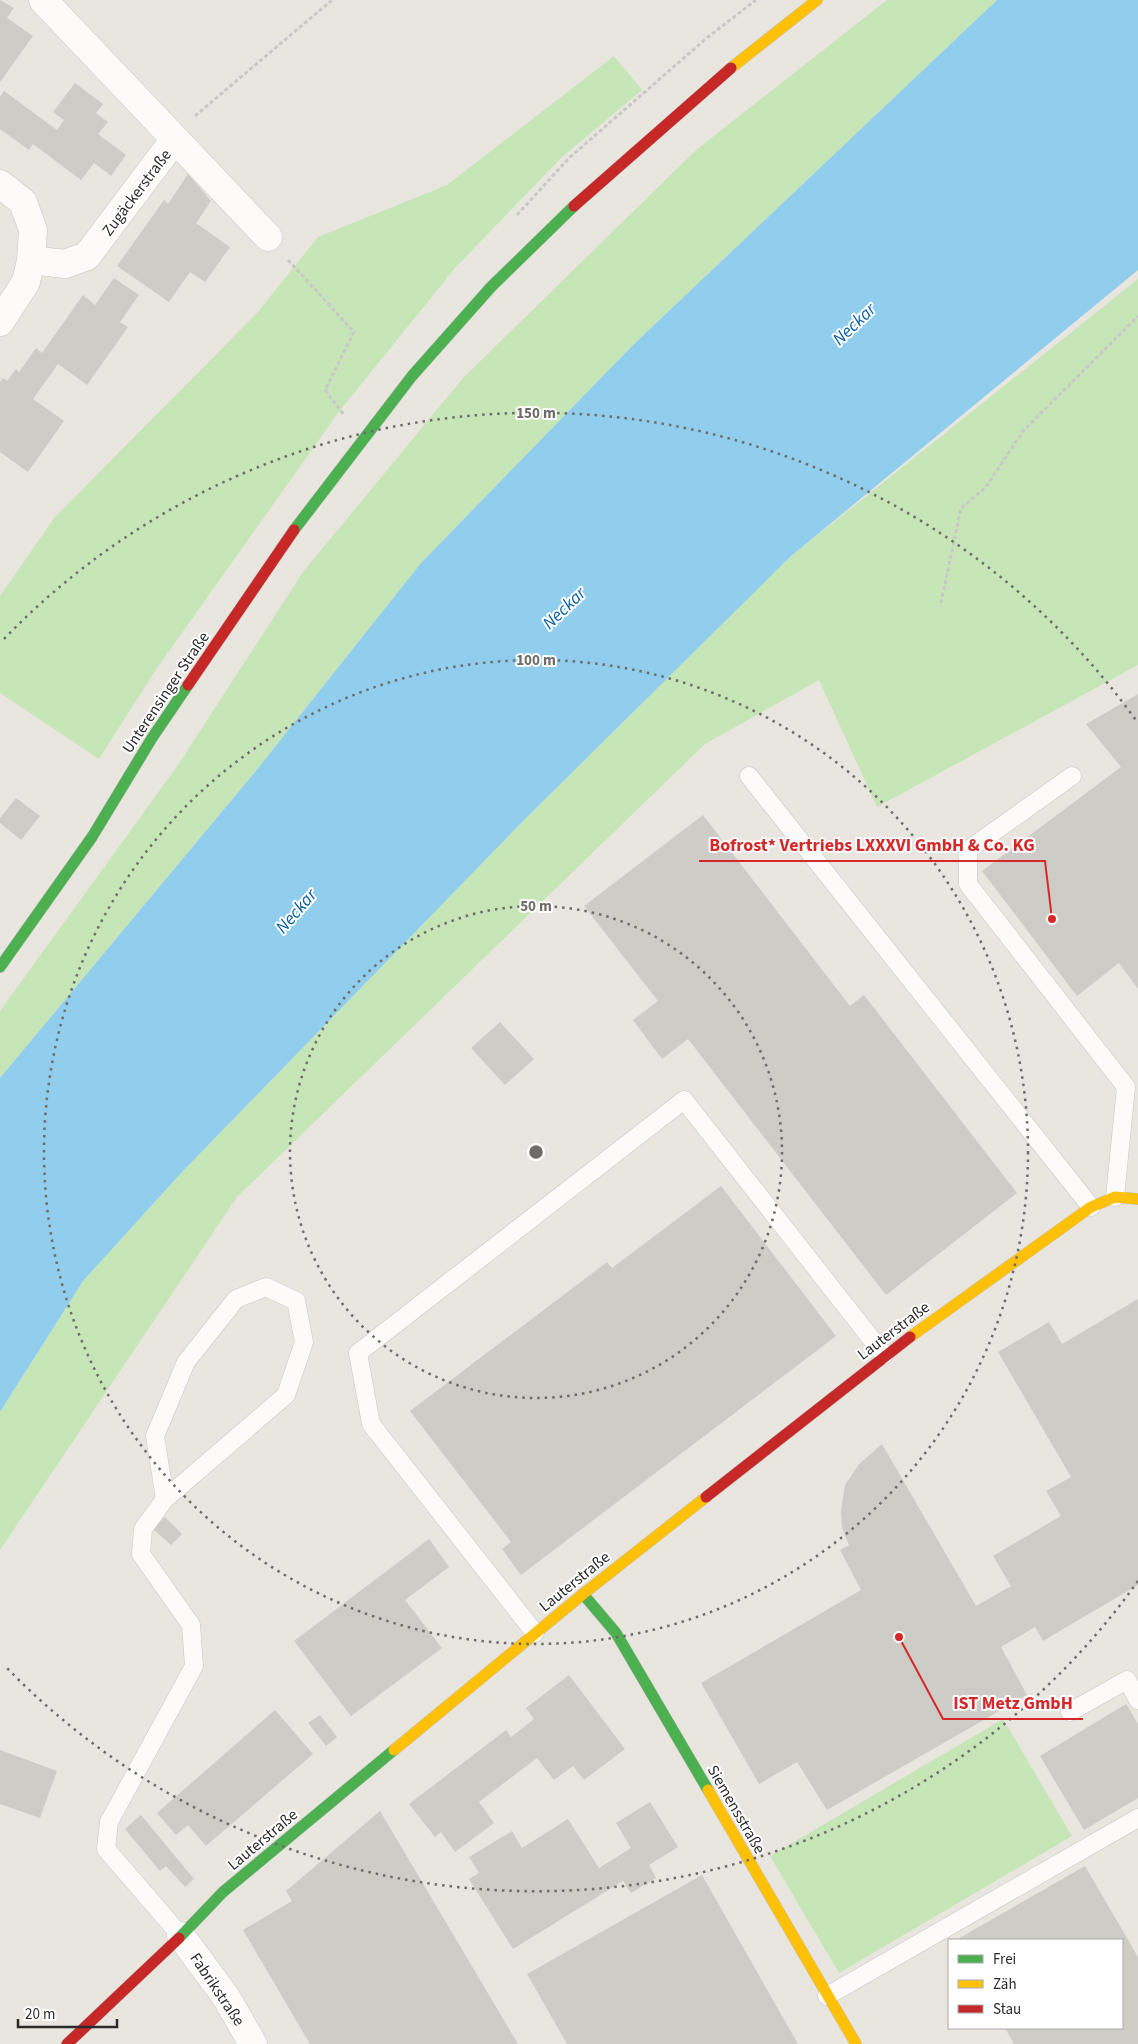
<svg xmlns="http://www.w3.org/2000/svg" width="1138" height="2044" font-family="'Source Sans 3',sans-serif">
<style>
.green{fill:#c7e6b8}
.water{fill:#91ceed}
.building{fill:#ceccc7}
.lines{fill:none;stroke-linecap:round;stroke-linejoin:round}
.lane-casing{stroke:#c6c5c6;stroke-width:19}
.street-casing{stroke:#c6c5c6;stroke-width:29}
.fast-casing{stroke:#c6c5c6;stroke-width:12}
.slow-casing{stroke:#c6c5c6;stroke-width:12}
.jam-casing{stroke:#c6c5c6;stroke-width:12}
.path{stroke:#c8c8c7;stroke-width:3;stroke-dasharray:4 2.5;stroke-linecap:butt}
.lane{stroke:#fcfbfa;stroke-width:18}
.street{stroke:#fcfbfa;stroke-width:28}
.fast{stroke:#4caf50;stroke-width:11}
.slow{stroke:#ffc107;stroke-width:11}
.jam{stroke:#c62828;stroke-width:11}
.ring{fill:none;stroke:#6e6c6a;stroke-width:2.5;stroke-dasharray:2.5 5}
.labels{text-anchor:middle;stroke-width:4;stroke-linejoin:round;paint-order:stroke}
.street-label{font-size:16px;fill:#2b2b2b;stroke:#fff}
.water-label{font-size:18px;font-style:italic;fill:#095fa0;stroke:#fff}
.centre{fill:#6e6c6a;stroke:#fff;stroke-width:2.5}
.ring-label{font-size:15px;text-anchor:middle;font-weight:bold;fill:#6e6c6a;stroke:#fff;stroke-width:4;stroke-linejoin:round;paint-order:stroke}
.leader{fill:none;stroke:#d62828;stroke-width:2}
.callout-dot{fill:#d62828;stroke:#fff;stroke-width:2}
.callout-label{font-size:18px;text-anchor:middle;font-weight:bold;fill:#d62828;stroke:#fff;stroke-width:4;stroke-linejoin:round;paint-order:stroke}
</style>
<rect width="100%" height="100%" fill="#e9e6e0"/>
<path class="green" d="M887,0H997L633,345L421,563L255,772L0,1078V1011L178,765L303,572L463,378L696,150Z
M614,56L642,90L562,157L455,268L338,413L155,671L99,759L0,693V596L55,517L257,313L318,237L447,185Z
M1138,279V665L877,807L819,680L705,744L237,1197L0,1550V1412L83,1281L183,1171L523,821L790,557Z
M1003,1719L1072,1836L839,1973L770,1856Z"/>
<path class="water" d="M997,0H1138V270L790,557L523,821L183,1171L83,1281L0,1412V1078L255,772L421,563L633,345Z"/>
<path class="building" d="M0,0L14,8L7,18L33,36L0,82Z
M75,83L103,104L96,113L108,122L98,134L126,155L111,176L94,163L81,180L33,144L29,150L0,129V97L4,91L57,130L64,120L53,112Z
M188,174L211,201L196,223L230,247L205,282L190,272L169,302L117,266L164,200L168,204Z
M114,278L139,295L120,322L128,327L87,385L58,364L33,399L64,421L28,472L0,452V382L3,378L7,381L16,369L19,372L36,348L42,353L83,295L95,305Z
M1138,694V989L1119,963L1077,996L982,871L1121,767L1086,724Z
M16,798L40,816L21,840L0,823V818Z
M703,815L850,1006L864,995L1017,1193L886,1295L688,1039L662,1059L633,1020L658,1001L584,906Z
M500,1022L534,1059L505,1085L471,1048Z
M721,1186L836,1336L521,1575L502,1549L511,1542L410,1411L607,1262L612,1268Z
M1138,1299V1585L1043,1641L1035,1627L1001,1647L1027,1695L827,1810L797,1762L759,1784L701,1683L861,1590L840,1550L849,1545L842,1528L841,1511L845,1485L859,1464L882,1444L976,1606L1011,1586L993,1556L1061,1516L1046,1491L1071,1477L998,1352L1049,1322L1062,1344Z
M165,1517L182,1534L171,1545L153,1529Z
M429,1539L449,1567L405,1600L442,1648L351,1716L294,1641Z
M569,1675L625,1749L584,1780L573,1766L554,1780L537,1758L479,1802L494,1823L455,1852L441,1832L435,1837L409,1804L506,1730L511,1737L534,1719L526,1708Z
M1126,1704L1138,1724V1798L1084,1830L1040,1756Z
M275,1710L313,1754L206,1846L188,1825L176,1835L157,1813Z
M320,1715L337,1737L326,1746L308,1723Z
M0,1750L57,1771L40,1818L0,1804Z
M650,1802L678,1847L649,1865L656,1878L631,1893L623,1881L513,1949L469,1879L479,1873L469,1857L512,1831L522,1848L568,1819L599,1868L631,1848L616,1823Z
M380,1811L518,2044H310L243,1930L292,1901L286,1891Z
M141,1815L194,1879L185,1887L166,1866L160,1871L125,1829Z
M1085,1866L1138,1957V2044H1014L1005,2028H1122V1940H956Z
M702,1875L798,2044H567L527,1974Z"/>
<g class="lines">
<defs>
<path id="lane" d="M749,776L1091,1207
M1072,776L968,850V884L1126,1087L1115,1197
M165,1499L155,1436L186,1362L236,1299L266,1287L296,1301L304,1342L286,1395L165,1499L143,1529L141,1554L191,1625L194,1666L109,1822L106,1849L181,1936
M535,1633L371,1424L358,1353L684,1100L884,1355
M1070,1712L1127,1680L1138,1700
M827,1996L1138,1818"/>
<path id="street" d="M175,139L268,237
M0,184L23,202L33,230L31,260L26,282L0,322
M31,260L65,264L87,256L175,139L43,0
M181,1936L226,1997L253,2044"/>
<path id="fast" d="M294,530L412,376L491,287L574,206
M0,967L92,837L152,738L188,685
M583,1594L616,1633L708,1790
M179,1938L223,1892L394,1750"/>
<path id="slow" d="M731,68L817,0
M910,1337L1091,1207L1115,1197L1138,1199
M394,1750L583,1594L706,1497
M708,1790L856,2044"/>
<path id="jam" d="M574,206L731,68
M188,685L294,530
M706,1497L910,1337
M67,2044L179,1938"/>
</defs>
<use href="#lane" class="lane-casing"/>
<use href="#street" class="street-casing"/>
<use href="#fast" class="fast-casing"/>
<use href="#slow" class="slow-casing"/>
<use href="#jam" class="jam-casing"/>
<path class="path" d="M195,116L332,0
M517,215L569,158L708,37L756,0
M288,260L354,332L325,390L344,415
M941,603L961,508L986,487L1023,431L1138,316"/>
<use href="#lane" class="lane"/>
<use href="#street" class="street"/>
<use href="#fast" class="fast"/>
<use href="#slow" class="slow"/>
<use href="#jam" class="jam"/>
</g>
<g class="ring">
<circle cx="536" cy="1152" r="246"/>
<circle cx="536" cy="1152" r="492"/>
<path d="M1138 1581A739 739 0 0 1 4 1665M4 639A739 739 0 0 1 1138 723"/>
</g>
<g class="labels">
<g class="street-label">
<text transform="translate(136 192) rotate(-53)" y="6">Zugäckerstraße</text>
<text transform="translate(165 692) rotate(-56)" y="6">Unterensinger Straße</text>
<text transform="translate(893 1330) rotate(-37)" y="6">Lauterstraße</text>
<text transform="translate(574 1581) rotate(-39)" y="6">Lauterstraße</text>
<text transform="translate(737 1809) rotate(60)" y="6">Siemensstraße</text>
<text transform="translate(262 1839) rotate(-40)" y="6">Lauterstraße</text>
<text transform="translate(218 1989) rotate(56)" y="6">Fabrikstraße</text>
</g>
<g class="water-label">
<text transform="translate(854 324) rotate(-44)" y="6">Neckar</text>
<text transform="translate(564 608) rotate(-44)" y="6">Neckar</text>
<text transform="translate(296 911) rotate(-49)" y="6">Neckar</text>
</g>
</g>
<circle cx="536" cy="1152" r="8" class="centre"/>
<g class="ring-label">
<text x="536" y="418">150 m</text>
<text x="536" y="665">100 m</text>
<text x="536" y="911">50 m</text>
</g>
<path class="leader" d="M1052 919L1045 861H699M899 1637L943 1719H1083"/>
<g class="callout-dot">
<circle cx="1052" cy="919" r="5"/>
<circle cx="899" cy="1637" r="5"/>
</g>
<g class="callout-label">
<text x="872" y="851">Bofrost* Vertriebs LXXXVI GmbH &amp; Co. KG</text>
<text x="1013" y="1709">IST Metz GmbH</text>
</g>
<rect x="948" y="1939" width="175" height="90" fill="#ffffff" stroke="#aaaaaa"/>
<rect x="958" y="1955" width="25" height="8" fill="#4caf50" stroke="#aaaaaa"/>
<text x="993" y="1964" font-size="15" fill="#2b2b2b">Frei</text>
<rect x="958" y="1980" width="25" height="8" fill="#ffc107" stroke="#aaaaaa"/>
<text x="993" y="1989" font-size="15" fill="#2b2b2b">Zäh</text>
<rect x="958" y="2005" width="25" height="8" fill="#c62828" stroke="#aaaaaa"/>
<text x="993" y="2014" font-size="15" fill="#2b2b2b">Stau</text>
<path d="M18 2019v8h99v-8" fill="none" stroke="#2b2b2b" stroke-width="2.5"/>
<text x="25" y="2019" font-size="15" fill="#2b2b2b" stroke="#ffffff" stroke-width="4" paint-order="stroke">20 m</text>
</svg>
